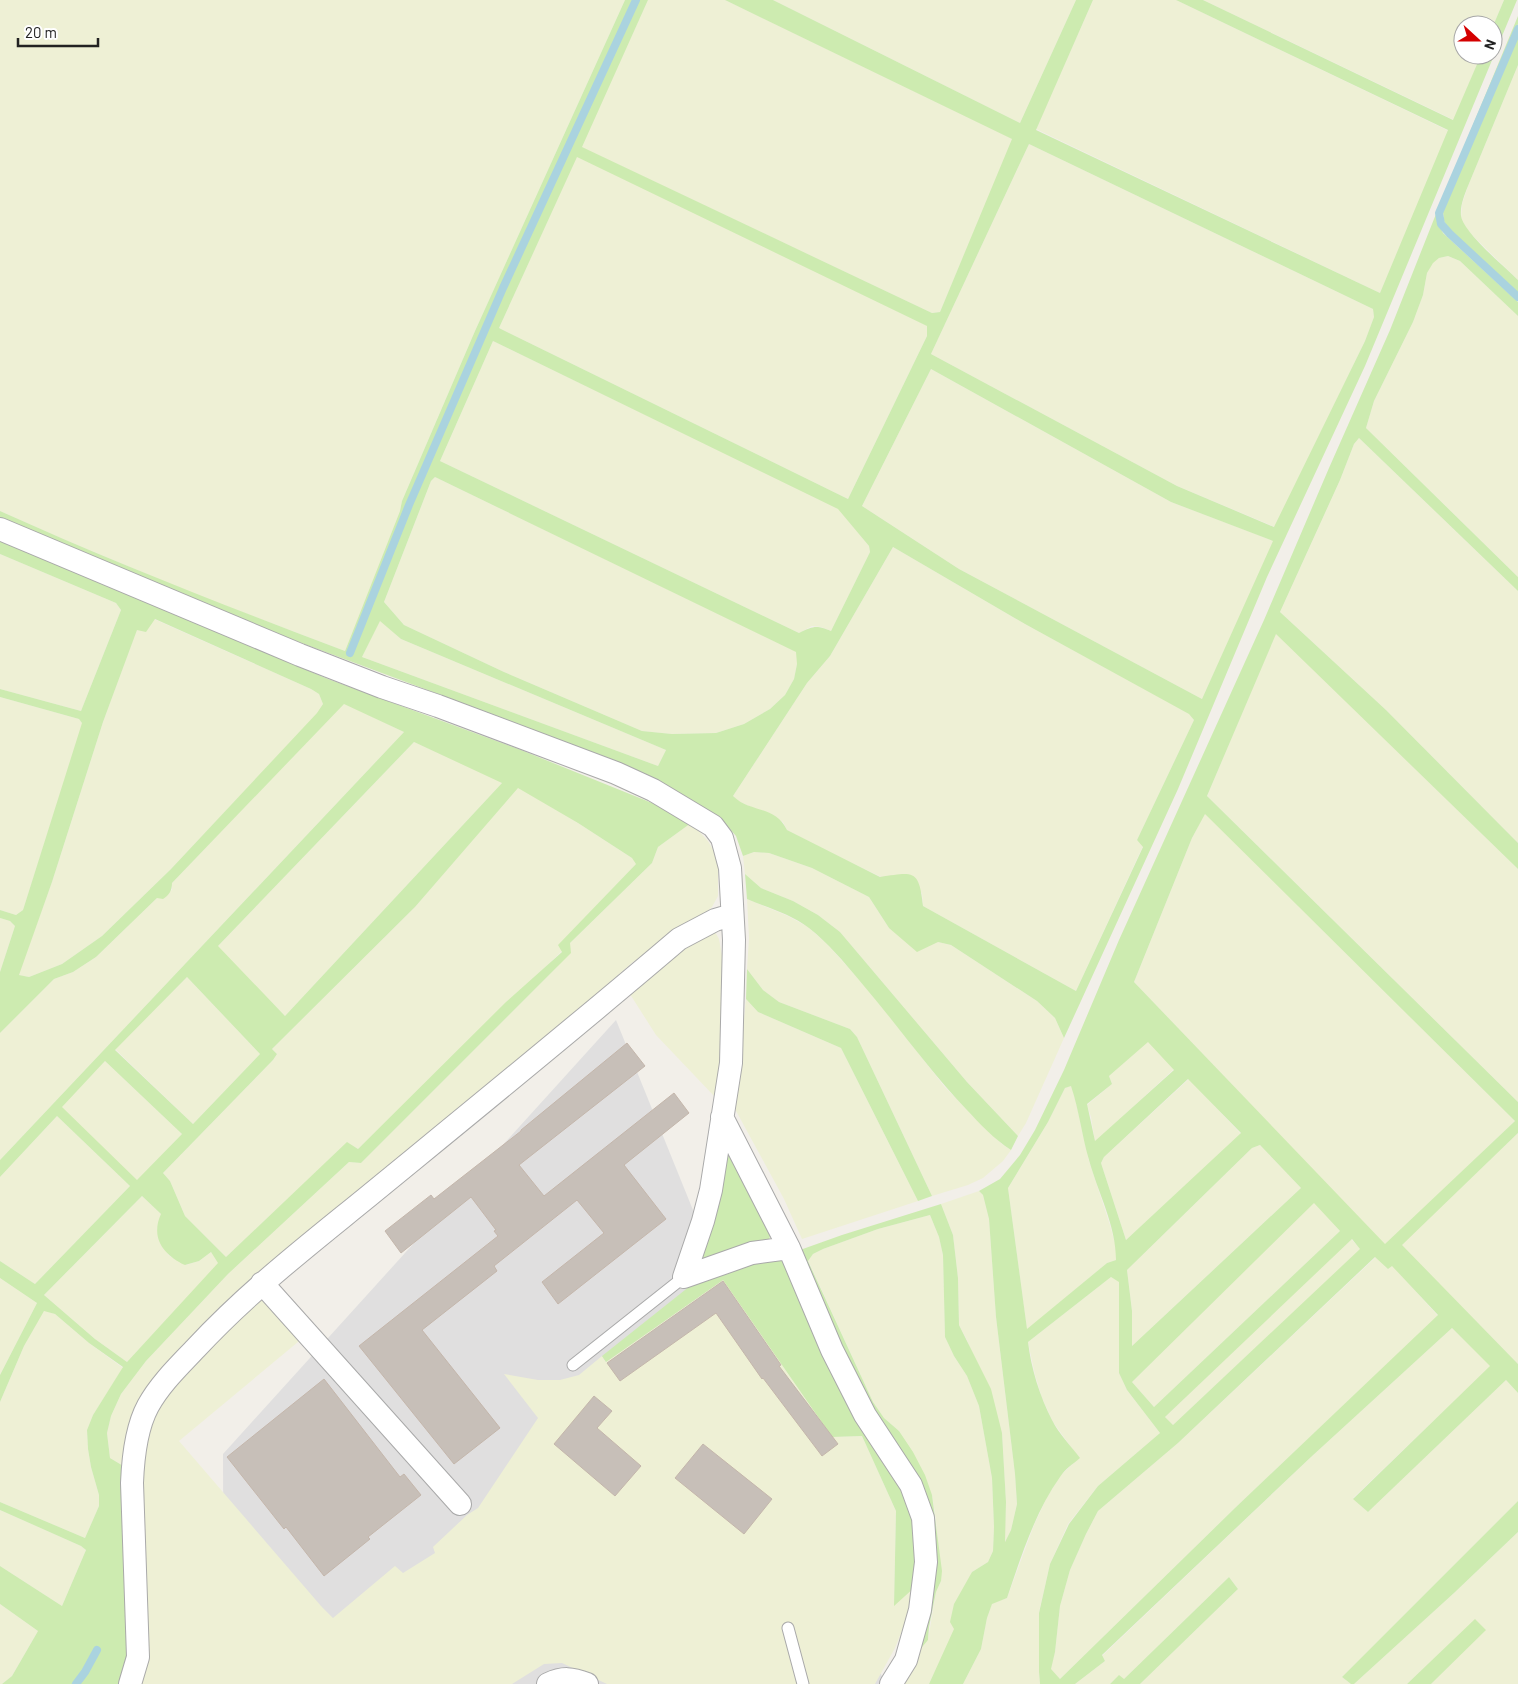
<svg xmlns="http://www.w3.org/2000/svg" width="1518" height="1684" font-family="Barlow,sans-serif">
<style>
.residential{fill:#e0dfdf}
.farmland{fill:#eef0d5}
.grass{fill:#cdebb0;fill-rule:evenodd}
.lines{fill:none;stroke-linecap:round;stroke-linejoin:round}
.stream{stroke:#aad3df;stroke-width:8}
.building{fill:#c7bfb8;stroke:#c4b6ab}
.lane-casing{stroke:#a9a9a9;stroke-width:13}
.street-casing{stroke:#a9a9a9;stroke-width:24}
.lane{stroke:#fff;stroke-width:11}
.street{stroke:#fff;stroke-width:22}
</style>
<rect width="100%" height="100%" fill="#f2efe9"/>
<path class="residential" d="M616,1020L885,1684H224L223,1454Z"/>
<path class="farmland" d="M0,0H625L475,331L402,501L400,511L345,651L197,595L63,539L0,511Z
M648,0H725L1013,139L940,312L932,313L581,147Z
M773,0H1076L1020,123Z
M1093,0H1176L1449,131L1380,293L1036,129Z
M1203,0H1504L1493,26L1463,25V55H1481L1454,120Z
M1518,65V280L1467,230L1461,218L1462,204L1468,186Z
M1029,144L1373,309L1374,317L1365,341L1275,527L1177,486L931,354Z
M577,156L928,326L927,336L848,499L499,328Z
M1448,256L1460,261L1518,316V577L1366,428L1374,401L1413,322L1423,295L1427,273L1432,263L1439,258Z
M493,341L838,508L869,546L870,552L831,631L821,627L812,626L799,633L440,461Z
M931,369L1171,502L1274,541L1202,699L959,569L862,506Z
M1359,438L1518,591V843L1386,710L1280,612L1340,480L1354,444Z
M435,477L797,652V664L794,679L785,695L770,709L744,724L716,733L672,734L642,731L504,672L404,625L384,602L431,481Z
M893,547L1025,624L1190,714L1194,720L1137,840L1143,846L1076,991L923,906L922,893L887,876L881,877L825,850L787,830L783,822L738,801L733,796L807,683L830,656Z
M0,554L116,603L121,610L81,711L0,689Z
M154,619L311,689L319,694L323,704L318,713L171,869L102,936L62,964L29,977L18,975L52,882L103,722L137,629Z
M380,620L401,639L666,750L658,766L362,657Z
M1276,633L1518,869V1102L1207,796Z
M0,697L79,719L83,723L23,910L16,915L0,910Z
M344,703L404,732L0,1160V1033L54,979L73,972L96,957L157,898L172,890V883Z
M414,742L503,782L285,1016L217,947Z
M518,787L578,823L632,858L637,863L559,945L562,951L358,1149L347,1143L226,1257L185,1216L170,1181L163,1173L273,1060L277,1054L272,1049L415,907Z
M1205,813L1515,1121L1385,1245L1134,982L1192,838Z
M691,823L708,841L715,853L718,866V896L712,907L703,915L633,962L166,1372L125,1467L110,1458L107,1433L111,1416L121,1394L146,1361L228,1274L349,1162L361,1163L557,967L570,943L652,863L658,847Z
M754,852L769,853L812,868L869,897L889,928L938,942L951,945L1037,1001L1055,1018L1064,1038L1026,1123L1018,1136L967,1082L840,932L818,915L793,901L761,888L745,874L743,856Z
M747,899L788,916L808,927L827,944L872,994L944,1086L980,1123L1002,1144L1011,1150L1003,1161L983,1178L968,1185L932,1196L857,1037L850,1029L779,1002L763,990L747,969L749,938Z
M0,918L10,921L15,926L0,972Z
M714,930L719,939L723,961L724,1051L719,1095L714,1096L656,1035L628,991L657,963Z
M187,977L260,1054L193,1124L115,1049Z
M746,999L758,1012L841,1048L918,1201L802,1239L784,1199L735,1109Z
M1148,1041L1174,1069L1095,1142L1091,1117L1087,1105L1112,1084L1109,1076Z
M105,1061L182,1134L137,1181L61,1107Z
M1189,1079L1241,1134L1126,1240L1101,1163L1104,1157Z
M1072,1085L1089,1161L1110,1225L1116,1247V1260L1107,1263L1027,1330L1008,1188L1048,1122L1065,1088Z
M57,1116L130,1186L35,1284L0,1261V1177Z
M1518,1133V1364L1401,1245Z
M1260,1145L1301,1188L1132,1346V1311L1127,1270L1252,1148Z
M979,1191L983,1195L989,1219L996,1317L1015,1474L1017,1504L1011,1530L1004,1544L1006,1502L1002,1433L967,1340L959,1325L958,1278L953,1235L941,1204Z
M142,1196L161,1214L168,1255L186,1265L199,1261L211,1252L219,1263L127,1362L95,1339L44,1295Z
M1314,1202L1340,1231L1154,1407L1132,1382Z
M930,1215L939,1237L943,1255L945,1337L954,1356L967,1376L979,1406L992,1478L994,1527L993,1551L988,1562L972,1572L955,1629L929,1684H901L918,1652L928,1640L936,1592L941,1581L936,1520L932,1495L899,1431L884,1418L873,1402L808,1260L813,1254L823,1249L878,1229Z
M1351,1239L1361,1249L1173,1425L1165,1417Z
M1376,1257L1388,1269L1392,1265L1438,1316L1236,1507L1060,1679L1050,1669L1055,1652L1060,1606L1070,1570L1086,1534L1098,1511L1178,1443Z
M1111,1277L1119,1281V1373L1127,1390L1160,1433L1098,1486L1068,1524L1050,1564L1039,1612V1672L1040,1684H963L981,1649L987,1618L992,1603L1007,1598L1034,1525L1047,1497L1061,1475L1079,1458L1053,1422L1042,1398L1035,1375L1028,1342Z
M0,1278L37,1303L0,1375Z
M723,1280L832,1437L862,1436L896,1511L894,1605L915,1587L905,1623L895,1648L875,1684H607L562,1663L544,1664L512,1684H140L136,1471L152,1408L207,1346L266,1296L304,1337L179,1441L321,1606L333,1618L395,1566L403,1573L435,1553L433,1547L467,1515L478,1508L538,1418L504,1374L538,1380H560L579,1375L602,1356L606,1362Z
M44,1310L55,1314L89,1343L123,1368L93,1415L87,1430L88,1449L91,1467L99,1495V1506L85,1538L0,1502V1402L24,1346Z
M1452,1328L1491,1366L1353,1498L1368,1512L1506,1380L1518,1393V1501L1342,1677L1351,1684H1140L1238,1589L1229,1577L1123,1680L1119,1676L1110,1684H1075L1105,1661L1102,1656L1311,1457Z
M0,1510L81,1546L86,1550L62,1606L0,1566Z
M1518,1532V1684H1431L1485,1630L1475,1620L1407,1684H1354L1454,1593Z
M0,1604L38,1631L12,1676L2,1684H0Z"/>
<path class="grass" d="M625,0H634L501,287L407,504L348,652L349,656L352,654L411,506L505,289L638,0H648L582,147L932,313L940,312L1012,139L725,0H773L1020,123L1076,0H1093L1036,130L1380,293L1448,130L1176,0H1203L1453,120L1481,55H1493V26L1504,0H1517L1365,366L1267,577L1178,789L1064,1038L1055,1018L1037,1001L951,945L938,942L917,952L889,928L869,897L812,868L769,853L754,852L743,856L736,836L723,821L607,760L489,713L221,613L0,519V511C113,562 228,607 345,651L400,511L402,501L475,331ZM1029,144L1373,309L1374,317L1365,341L1274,527L1177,486L931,354ZM577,157L927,326V336L848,499L499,328ZM493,341L838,509L869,546L870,552L831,631C816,625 814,626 799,633L440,461ZM931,369L1171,502L1273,541L1202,699L959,569L862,506ZM435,477L796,652L797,664L794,679L785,695L770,709L744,724L716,733L672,734L642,731L504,672L404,625L384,602L431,481ZM893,547L1025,624L1189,714L1194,720L1137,840L1143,847L1076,991L923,906C919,869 914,872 880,877L787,830C775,805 750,813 733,796L807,683L830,656ZM380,621L401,639L666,750L658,766L362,657Z
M1518,16V24L1439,211L1437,220L1443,233L1518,302V316L1460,261L1448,256L1439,258L1433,263L1427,273L1423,295L1413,322L1374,401L1366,428L1518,577V591L1359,438L1354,444L1340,480L1280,612L1386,710L1518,843V869L1276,634L1207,796L1518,1102V1133L1402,1245L1518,1364V1393L1506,1380L1368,1512L1353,1499L1490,1366L1452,1328L1311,1457L1102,1655L1105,1661L1075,1684H1040L1039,1672V1613L1050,1564L1069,1524L1098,1486L1160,1433L1127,1390L1119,1373V1282L1111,1277L1028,1342C1031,1368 1040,1397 1052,1420C1059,1434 1071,1446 1080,1458C1073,1464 1065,1469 1060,1477C1035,1512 1021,1557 1007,1598L992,1604L987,1618L981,1649L963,1684H929L954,1629L950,1622L954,1604L972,1572L988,1562L993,1551L994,1527L992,1478L979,1406L967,1376L954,1356L945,1337L943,1255L939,1237L930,1215L878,1229L823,1249L813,1254L808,1261L873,1402L884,1418L899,1431L913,1452L925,1475L932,1495L942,1571L941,1581L936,1592L929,1627L928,1640L918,1652L924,1613L917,1474L887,1428L868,1408L800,1250L842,1235L941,1204L953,1235L958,1278L959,1325L991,1389L1002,1433L1006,1502L1005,1542L1011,1530L1017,1504L1015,1474L996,1317L989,1219L983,1195L979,1191L1000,1179L1020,1155L1035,1130L1064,1070L1119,940L1264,620L1329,468L1390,330L1434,219ZM1205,814L1515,1121L1385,1244L1134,982L1192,838ZM1148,1042L1174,1070L1095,1141L1087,1104L1112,1084L1109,1076ZM1188,1079L1241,1133L1126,1240L1101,1163L1104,1157ZM1071,1086C1079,1110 1082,1136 1089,1160C1098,1193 1116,1225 1116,1260L1107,1263L1027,1329L1008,1188L1048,1122L1065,1088ZM1260,1145L1301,1188L1132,1346V1311L1127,1270L1252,1148ZM1314,1203L1340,1231L1154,1407L1132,1382ZM1352,1239L1360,1249L1173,1425L1165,1417ZM1375,1257L1388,1269L1392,1266L1438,1315L1236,1507L1060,1679L1051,1669L1055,1652L1060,1606L1070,1570L1086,1534L1098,1511L1178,1443Z
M1518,35V65L1468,186C1464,196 1460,206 1461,216C1464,233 1505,267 1518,280V295L1450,232L1444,221L1443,212Z
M0,540L328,679L521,750L657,805L691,823L658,847L652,863L570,943L571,953L361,1163L349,1162L228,1274L146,1361L121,1394L111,1416L107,1433L110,1458L125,1467L132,1655L124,1684H80L88,1673L99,1649L96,1647L83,1671L73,1684H2L12,1676L38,1631L0,1604V1566L62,1606L86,1550L81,1546L0,1510V1502L85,1538L99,1506V1495L91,1467L88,1449L87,1430L93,1415L123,1367L89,1343L55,1314L44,1311L24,1346L0,1402V1375L37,1303L0,1278V1261L35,1284L130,1186L57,1116L0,1177V1160L404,732L344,704L172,883C172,891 169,895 163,899L157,898L96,957L73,972L54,979L0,1033V972L15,926L10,921L0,918V910L16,915L23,910L82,723L79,719L0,697V689L81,711L121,610L116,603L0,554ZM155,619L311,689L319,694L323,704L317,713L171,869L102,936L62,964L29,977L19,975L52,882L103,722L137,630L146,632ZM414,742L502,783L285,1016L218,946ZM518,788L578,823L632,858L636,864L558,945L562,952L506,1002L358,1149L347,1142L226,1257L185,1216L170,1181L163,1173L273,1060L277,1054L272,1049L415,907ZM187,977L260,1054L193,1124L115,1050ZM105,1061L182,1134L137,1180L62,1107ZM142,1196L161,1214C150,1238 164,1255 185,1265L199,1261L211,1252L218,1263L127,1362L95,1339L44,1295Z
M745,874L761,888L793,901L818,915L840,932L967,1082L1018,1136L1011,1150C994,1139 980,1124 966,1109C928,1069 896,1023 859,980C844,962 828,943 809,928C791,914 768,908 747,899Z
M747,969L763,990L779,1002L850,1029L857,1037L932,1196L918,1201L841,1048L758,1012L746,999Z
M729,1138L771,1232L769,1240L695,1267Z
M781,1258L903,1490L912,1516L916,1544L915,1587L894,1606L896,1511L862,1436L832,1437L723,1280L606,1362L602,1356L690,1286L726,1268Z
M1518,1501V1532L1454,1593L1354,1684H1351L1342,1677Z
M1229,1577L1238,1589L1140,1684H1110L1119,1675L1124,1679Z
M1475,1619L1486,1630L1431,1684H1407Z"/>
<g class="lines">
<path class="stream" d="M1518,29L1439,213L1441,224L1450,234L1518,297
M350,653L409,505L503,288L636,0
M76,1684L85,1672L97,1650"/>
</g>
<path class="building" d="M627,1043L645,1066L519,1165L544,1196L674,1093L689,1113L624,1165L666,1219L558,1304L542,1282L604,1233L577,1200L494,1266L497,1271L422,1330L500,1428L454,1464L359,1346L498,1236L494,1231L496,1230L471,1197L401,1253L385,1231L431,1195L434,1199L521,1131V1130Z
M723,1281L781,1365L779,1366L838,1444L822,1456L763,1378L762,1379L716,1313L620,1381L607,1363Z
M324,1379L400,1477L404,1474L421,1495L368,1537L370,1539L324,1576L286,1527L284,1529L227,1457Z
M594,1396L612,1411L597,1428L641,1466L615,1496L554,1444Z
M703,1444L772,1499L744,1534L675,1478Z"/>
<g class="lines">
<defs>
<path id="lane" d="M573,1365L684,1277
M788,1628L803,1684"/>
<path id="street" d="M0,529L300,655L382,687L438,706L616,773L653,790L713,826L722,838L730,868L734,940L731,1063L711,1190L703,1221L684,1277L752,1253L789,1248
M722,1117L789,1248L832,1350L865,1415L911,1485L923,1518L926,1562L920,1610L906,1660L891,1684
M262,1283L460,1504
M130,1684L138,1657L132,1483C133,1458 136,1428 148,1406C160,1384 179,1366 196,1348C248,1292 306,1247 365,1199C470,1113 576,1027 679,939L715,920L732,915
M548,1684C563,1677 572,1678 587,1684"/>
</defs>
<use href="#lane" class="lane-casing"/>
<use href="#street" class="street-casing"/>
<use href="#lane" class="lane"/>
<use href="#street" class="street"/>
</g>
<g transform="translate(1478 40) rotate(111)"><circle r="24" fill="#ffffff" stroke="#a7a7a7"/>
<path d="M0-4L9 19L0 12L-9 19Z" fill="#d40000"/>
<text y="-8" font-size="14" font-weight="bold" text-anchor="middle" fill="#222222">N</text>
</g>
<path d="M18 38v8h80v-8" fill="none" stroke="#222222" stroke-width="2.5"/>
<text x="25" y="38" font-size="15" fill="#222222" stroke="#ffffff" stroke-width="4" paint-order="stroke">20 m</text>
</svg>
